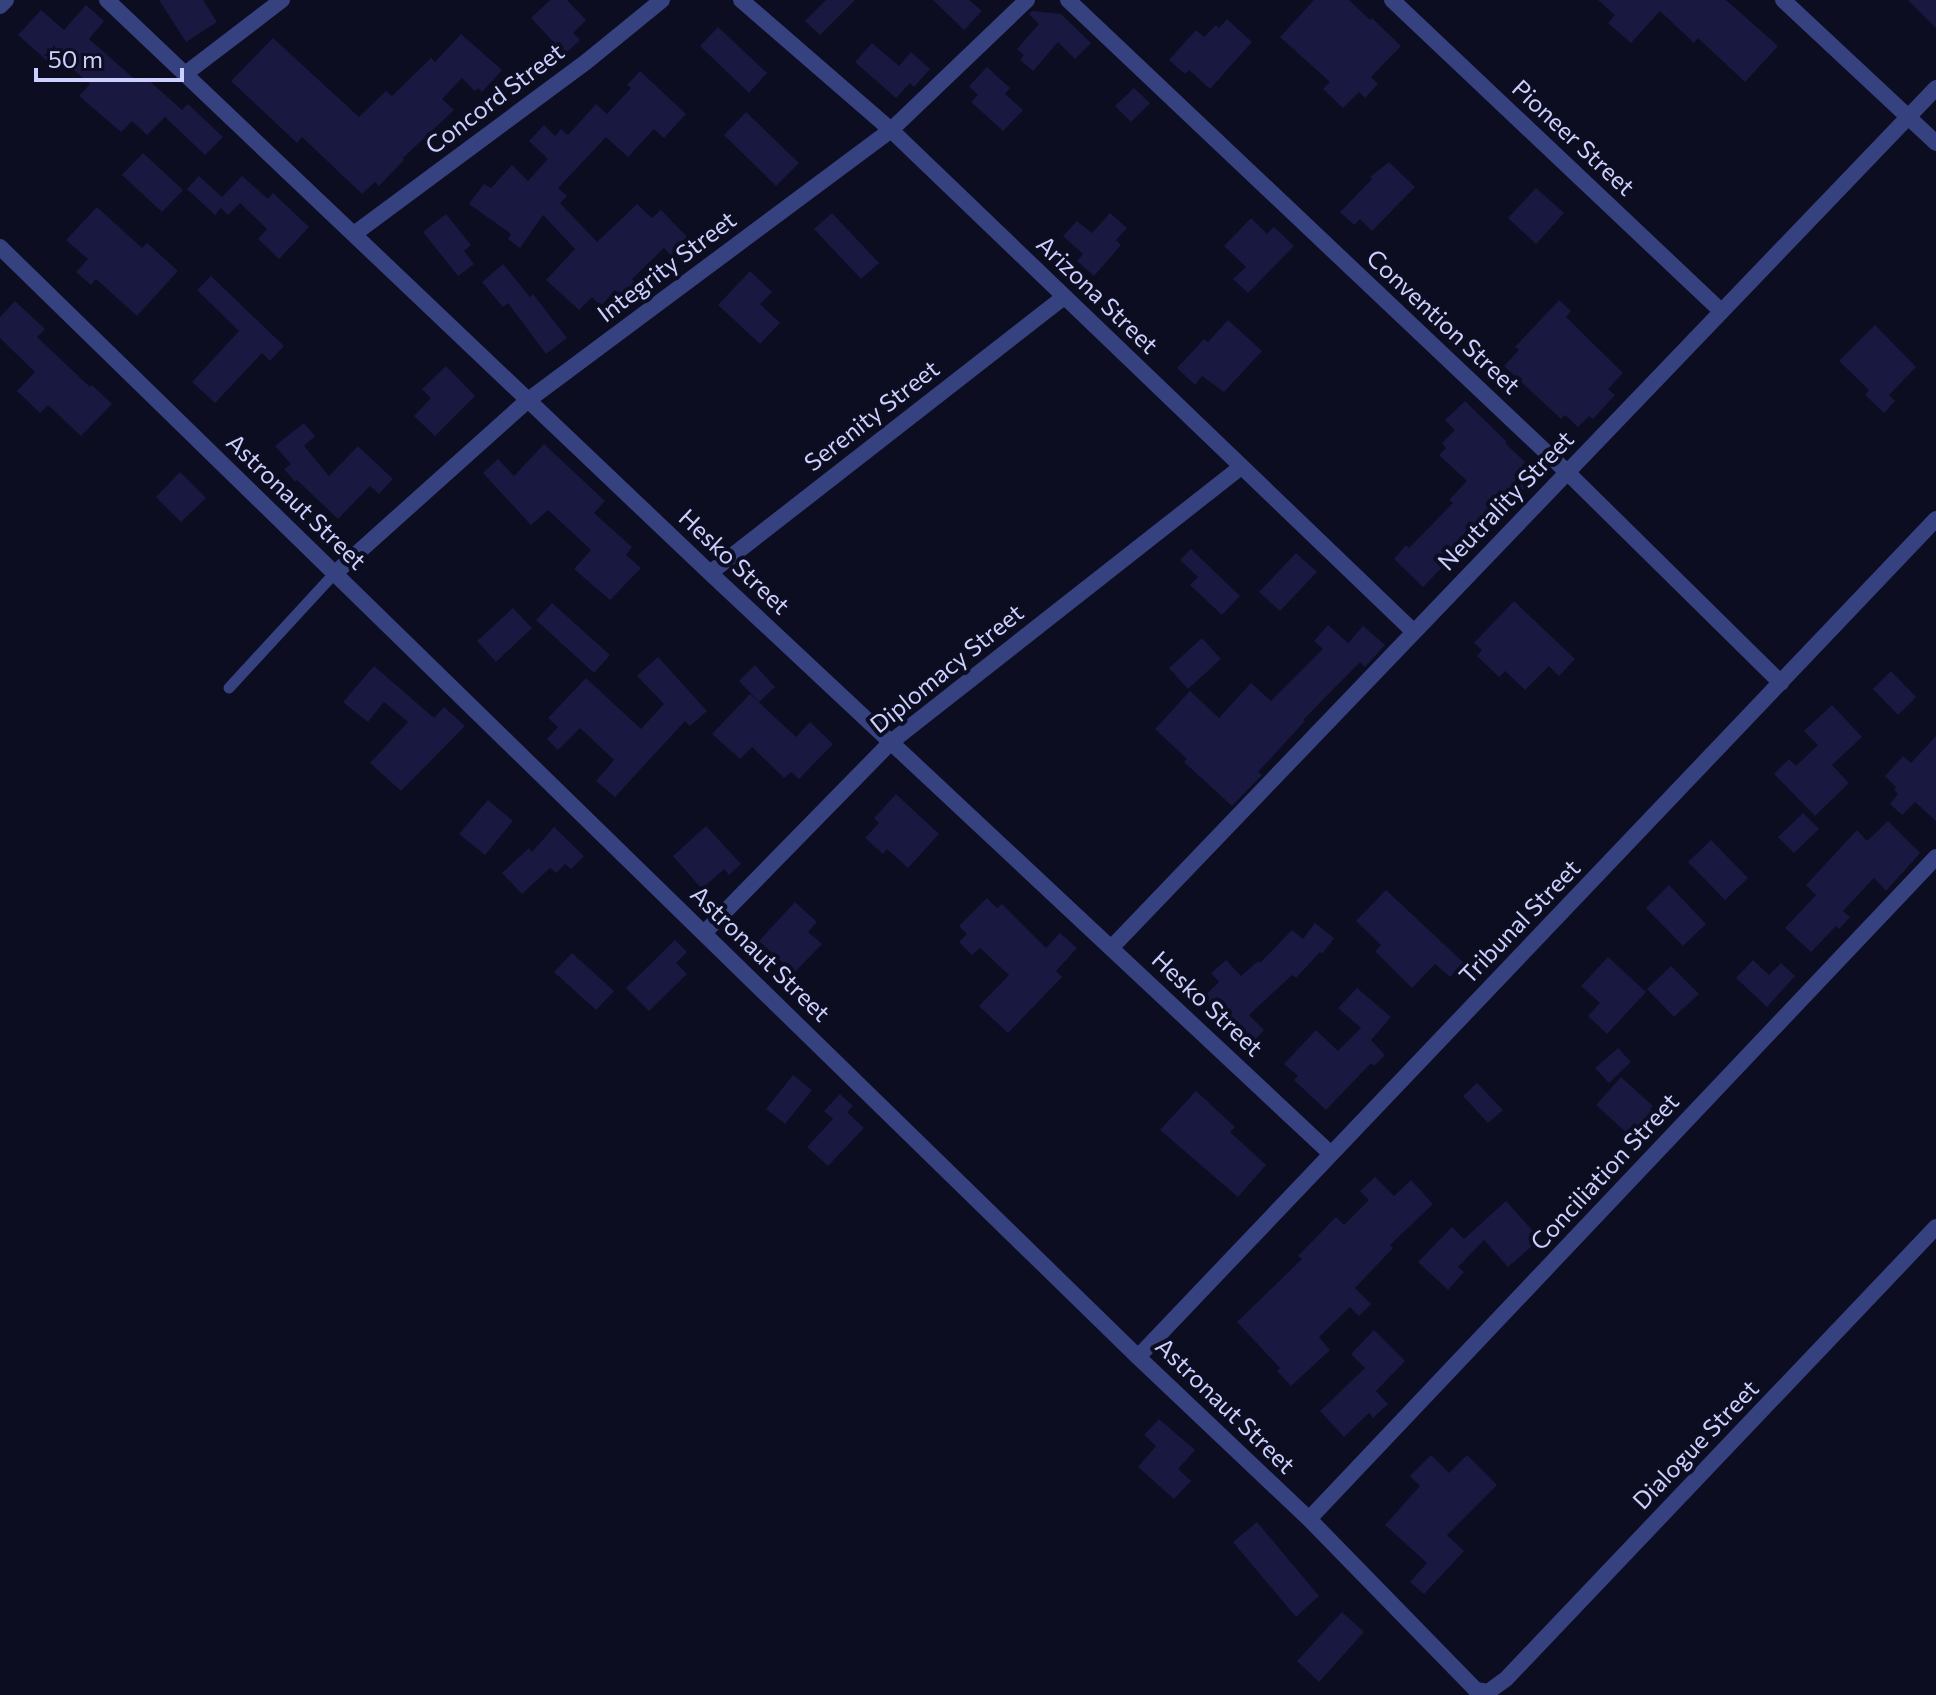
<svg xmlns="http://www.w3.org/2000/svg" width="1936" height="1695" font-family="Commissioner,sans-serif">
<style>
.building{fill:#181841}
.lines{fill:none;stroke-linecap:round;stroke-linejoin:round}
.service{stroke:#364280;stroke-width:11}
.minor{stroke:#364280;stroke-width:16}
.labels{text-anchor:middle;stroke-width:8;stroke-linejoin:round;paint-order:stroke}
.street-label{font-size:24px;fill:#cbd0ff;stroke:#0c0d20}
</style>
<rect width="100%" height="100%" fill="#0c0d20"/>
<path class="building" d="M159,0H203L217,22L186,42Z
M550,0H567L586,20L573,33L580,40L565,54L531,18Z
M826,0H855L820,35L805,21Z
M933,0H969L982,11L964,30Z
M1314,0H1349L1370,20L1372,18L1401,46L1371,77L1378,84L1365,98L1359,92L1343,108L1323,89L1330,82L1280,37Z
M1598,0H1726L1778,46L1745,82L1698,38L1694,43L1660,11L1631,43L1608,23L1615,15Z
M1908,0H1936V28Z
M86,5L104,21L89,39L139,83L145,77L182,110L188,104L223,137L205,155L165,117L147,135L132,121L121,132L79,96L90,84L60,58L53,66L18,35L41,10L64,30Z
M1032,11L1061,14L1091,43L1075,59L1058,42L1033,71L1020,60L1024,55L1017,49L1039,24L1029,14Z
M1227,19L1252,42L1210,89L1189,70L1185,74L1169,60L1196,30L1204,37L1216,25L1219,28Z
M718,27L767,73L749,93L700,46Z
M461,34L502,70L482,92L478,88L475,91L462,78L442,99L454,110L403,158L401,156L404,160L379,186L375,182L362,194L302,137L297,143L231,81L273,38L359,117L386,91L392,96L431,58L435,62Z
M872,43L899,66L911,52L930,69L914,87L910,83L896,98L855,62Z
M987,67L1010,88L1005,94L1023,110L1003,131L971,102L978,95L969,86Z
M640,71L686,114L664,138L654,129L628,157L606,137L558,188L567,196L560,203L597,242L637,204L652,218L661,210L693,243L675,260L664,248L632,279L642,289L627,303L615,290L601,306L592,297L579,310L546,280L575,249L543,215L520,248L508,239L511,234L469,204L484,184L491,188L512,165L528,181L548,159L529,141L544,125L555,136L561,129L568,135L596,104L607,114L631,88L627,85Z
M1134,88L1150,103L1131,122L1115,106Z
M746,112L799,163L776,186L724,135Z
M143,153L183,190L162,212L122,175Z
M1389,162L1415,187L1372,231L1360,219L1354,225L1340,212L1372,179L1370,177Z
M199,176L222,197L242,176L268,199L273,193L309,227L279,259L258,239L267,229L240,203L228,215L221,208L215,215L187,189Z
M1536,188L1564,213L1536,244L1508,218Z
M97,207L142,248L147,243L178,271L137,316L96,279L91,285L76,272L88,259L66,240Z
M832,213L879,263L861,279L814,229Z
M1110,213L1127,228L1116,240L1121,245L1094,276L1077,261L1083,254L1063,236L1077,221L1092,233Z
M446,214L471,245L464,251L474,264L458,276L423,232Z
M1251,218L1267,234L1274,227L1294,246L1248,293L1233,279L1246,267L1224,246Z
M503,264L530,297L533,294L567,338L546,354L508,303L503,307L482,282Z
M750,271L772,292L760,304L780,323L760,344L718,305Z
M211,276L284,346L270,361L262,353L215,403L192,382L239,331L197,290Z
M1559,300L1571,311L1566,317L1623,373L1608,389L1615,395L1593,419L1589,416L1578,427L1565,415L1561,419L1504,366L1519,350L1515,347Z
M15,301L45,329L37,337L90,387L92,385L112,404L81,436L48,405L40,413L17,391L35,372L0,338V317Z
M1228,320L1262,351L1224,392L1202,376L1195,385L1177,368L1204,339L1208,342Z
M1875,325L1916,367L1889,395L1895,401L1884,413L1865,395L1869,390L1839,361Z
M446,366L475,396L435,436L414,416L431,398L422,389Z
M1465,401L1507,442L1505,443L1525,462L1522,465L1535,477L1483,532L1486,535L1473,549L1470,546L1461,554L1458,551L1423,587L1394,559L1406,545L1409,548L1453,503L1449,500L1467,481L1439,455L1446,448L1442,443L1455,430L1445,420Z
M304,423L315,436L304,446L329,476L358,446L393,479L379,494L370,486L338,519L297,480L295,482L284,469L291,464L275,446Z
M544,444L605,501L594,513L632,547L626,555L641,568L610,600L574,569L591,550L548,510L531,525L483,473L498,459L514,476Z
M180,472L206,498L181,522L156,497Z
M1191,549L1240,596L1222,615L1190,585L1198,577L1180,560Z
M1296,553L1317,572L1280,611L1259,592Z
M1514,601L1575,659L1559,676L1549,666L1525,690L1505,671L1499,677L1477,656L1482,650L1474,643Z
M552,603L610,655L594,673L536,620Z
M513,608L532,628L496,662L477,641Z
M1328,625L1348,643L1363,626L1385,645L1365,667L1360,662L1303,720L1305,721L1258,772L1262,775L1232,806L1184,762L1187,759L1155,729L1190,691L1219,718L1251,683L1271,701L1323,649L1314,641Z
M1202,638L1221,659L1188,689L1169,668Z
M658,657L707,711L690,726L685,721L615,797L596,781L614,760L580,728L558,750L547,739L558,727L548,718L586,678L641,729L664,704L637,676Z
M755,665L775,687L759,702L739,681Z
M374,666L434,718L444,707L465,726L401,791L370,763L408,722L384,702L368,722L343,702Z
M1891,671L1916,697L1898,715L1873,689Z
M750,694L796,737L810,722L833,744L799,779L791,772L784,778L752,747L740,759L712,734Z
M1832,705L1862,737L1832,765L1849,783L1815,816L1774,774L1789,759L1796,766L1818,745L1804,731Z
M1936,736V821L1915,802L1902,815L1890,804L1898,794L1894,790L1896,787L1885,776L1903,756L1911,763Z
M896,794L939,834L908,868L887,849L883,854L865,838L879,823L874,818Z
M488,800L513,821L485,855L459,834Z
M1803,813L1819,829L1794,853L1778,837Z
M1888,821L1920,853L1886,891L1874,878L1843,911L1850,917L1839,929L1836,926L1811,952L1785,928L1816,895L1806,885L1857,830L1867,841Z
M706,826L741,864L729,875L724,869L702,889L673,856Z
M554,827L584,856L571,869L565,864L556,873L550,868L522,894L502,873L529,848L532,852Z
M1711,840L1748,878L1725,900L1688,862Z
M1669,885L1706,924L1683,946L1646,908Z
M1386,890L1464,963L1450,977L1435,964L1412,988L1375,951L1381,945L1356,921Z
M987,898L997,908L1002,904L1046,948L1060,933L1077,948L1056,971L1062,977L1008,1033L979,1006L1009,975L980,948L972,955L959,942L967,934L959,926Z
M795,902L817,922L808,932L822,944L794,973L759,941Z
M1315,923L1334,938L1322,954L1320,952L1296,978L1292,975L1249,1015L1264,1030L1251,1044L1203,997L1219,982L1211,973L1226,960L1241,976L1258,961L1260,963L1292,930L1303,939Z
M675,940L687,952L676,963L687,974L649,1011L626,988Z
M572,953L614,991L596,1010L554,972Z
M1608,957L1646,992L1607,1034L1588,1016L1600,1003L1581,986Z
M1753,960L1769,975L1781,963L1795,976L1767,1007L1736,978Z
M1671,966L1699,994L1674,1017L1647,989Z
M1357,988L1391,1017L1371,1040L1385,1055L1374,1066L1371,1063L1326,1110L1294,1080L1298,1076L1284,1064L1316,1030L1338,1051L1361,1028L1338,1008Z
M1618,1048L1631,1062L1609,1083L1595,1068Z
M793,1075L812,1090L785,1124L766,1109Z
M1621,1077L1653,1106L1650,1109L1663,1120L1640,1145L1596,1105Z
M1477,1083L1503,1110L1488,1123L1463,1096Z
M1196,1091L1235,1127L1230,1132L1266,1165L1238,1197L1160,1130Z
M840,1094L853,1106L847,1112L864,1128L828,1166L807,1147L833,1119L824,1111Z
M1375,1177L1394,1196L1411,1180L1433,1204L1390,1245L1393,1248L1355,1288L1371,1304L1359,1316L1350,1307L1319,1337L1330,1350L1291,1386L1277,1371L1280,1368L1237,1322L1302,1259L1298,1256L1336,1217L1344,1225L1369,1200L1360,1191Z
M1506,1201L1540,1239L1508,1267L1484,1240L1458,1267L1464,1272L1448,1290L1418,1262L1452,1227L1464,1239Z
M1374,1330L1405,1361L1376,1391L1388,1404L1373,1418L1369,1413L1344,1437L1320,1411L1365,1368L1351,1354Z
M1159,1419L1195,1450L1178,1469L1191,1481L1174,1499L1138,1467L1156,1446L1144,1435Z
M1431,1455L1449,1473L1467,1455L1497,1485L1447,1535L1464,1551L1424,1594L1410,1582L1427,1563L1385,1525L1420,1486L1410,1476Z
M1257,1522L1319,1596L1296,1617L1233,1542Z
M1342,1612L1364,1632L1319,1682L1297,1661Z"/>
<g class="lines">
<path class="service" d="M229,688L334,574"/>
<path class="minor" d="M107,0L710,573L1331,1154
M741,0L891,130L1414,632
M1068,0L1567,472L1781,683
M1392,0L1721,311
M1783,0L1936,143
M0,6L6,0
M185,74L282,0
M354,234L586,62L662,0
M0,247L1138,1357L1309,1519L1476,1690L1488,1692L1506,1679L1936,1227
M710,573L1064,297
M334,574L527,401L891,130L1027,0
M704,933L891,742L1241,467
M1112,947L1936,88
M1138,1357L1936,519
M1309,1519L1936,857"/>
</g>
<g class="labels">
<g class="street-label">
<text transform="translate(495 99) rotate(-37)" y="8">Concord Street</text>
<text transform="translate(1573 138) rotate(43)" y="8">Pioneer Street</text>
<text transform="translate(667 267) rotate(-37)" y="8">Integrity Street</text>
<text transform="translate(1097 295) rotate(44)" y="8">Arizona Street</text>
<text transform="translate(1443 322) rotate(43)" y="8">Convention Street</text>
<text transform="translate(872 416) rotate(-38)" y="8">Serenity Street</text>
<text transform="translate(1506 501) rotate(-46)" y="8">Neutrality Street</text>
<text transform="translate(296 502) rotate(44)" y="8">Astronaut Street</text>
<text transform="translate(734 562) rotate(43)" y="8">Hesko Street</text>
<text transform="translate(947 669) rotate(-39)" y="8">Diplomacy Street</text>
<text transform="translate(1520 922) rotate(-46)" y="8">Tribunal Street</text>
<text transform="translate(760 954) rotate(44)" y="8">Astronaut Street</text>
<text transform="translate(1207 1004) rotate(43)" y="8">Hesko Street</text>
<text transform="translate(1605 1172) rotate(-47)" y="8">Conciliation Street</text>
<text transform="translate(1225 1406) rotate(44)" y="8">Astronaut Street</text>
<text transform="translate(1696 1445) rotate(-46)" y="8">Dialogue Street</text>
</g>
</g>
<path d="M36 68v12h146v-12" fill="none" stroke="#cbd0ff" stroke-width="4"/>
<text x="48" y="68" font-size="24" fill="#cbd0ff" stroke="#0c0d20" stroke-width="6" paint-order="stroke">50 m</text>
</svg>
